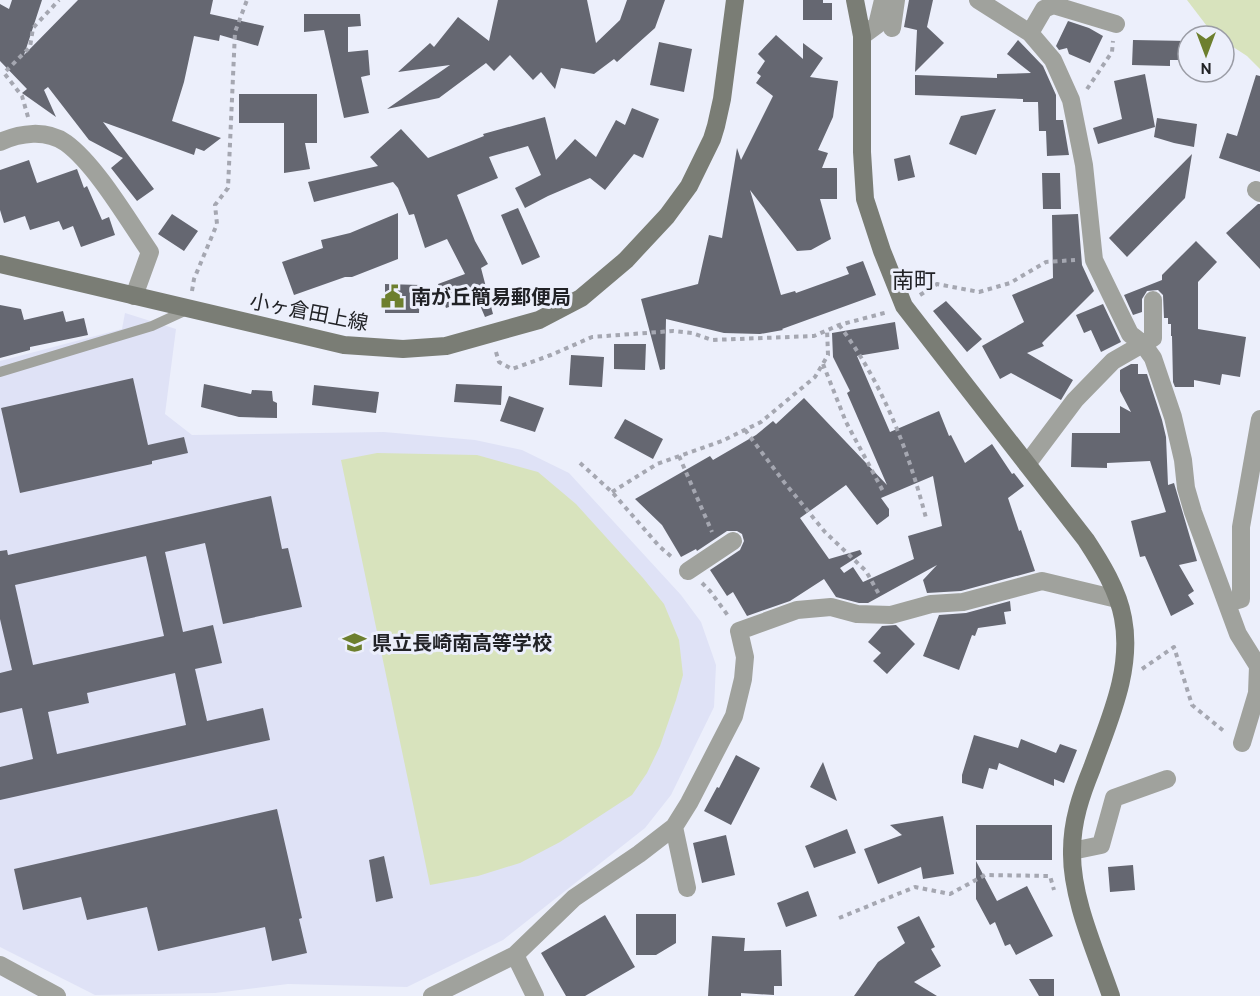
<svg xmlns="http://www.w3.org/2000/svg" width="1260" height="996" font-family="Cabin,'Noto Sans JP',sans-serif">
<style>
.built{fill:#dfe2f6}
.green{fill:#d8e3bd}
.building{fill:#656771;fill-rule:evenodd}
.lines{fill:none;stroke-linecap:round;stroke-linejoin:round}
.path{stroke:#a5a7b1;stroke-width:4;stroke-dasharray:4.5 4.5;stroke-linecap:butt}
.lane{stroke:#a0a29d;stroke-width:10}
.street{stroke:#a0a29d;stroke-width:18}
.secondary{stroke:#7a7d75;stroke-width:18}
.labels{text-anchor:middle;stroke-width:6;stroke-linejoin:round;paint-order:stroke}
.poi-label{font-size:20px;font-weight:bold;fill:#212226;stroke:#eceffb;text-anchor:start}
.street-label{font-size:20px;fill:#212226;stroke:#eceffb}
.quarter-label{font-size:22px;fill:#212226;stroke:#eceffb}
</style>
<rect width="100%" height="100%" fill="#eceffb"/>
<path class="built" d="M125,313L176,329L165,414L192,435L384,432L475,440L522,450L569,473L681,595L701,622L716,665L714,707L671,795L645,828L503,940L407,987L288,984L215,993L95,995L0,947V361L122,329Z"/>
<path class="green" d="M1187,0H1260V69L1247,56L1224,41V36L1213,34Z
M377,453L477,455L538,472L576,504L643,578L664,604L679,640L683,675L676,700L660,746L647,773L632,795L560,842L520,863L478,876L430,885L341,460Z"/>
<path class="building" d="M12,0H42L24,55L78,0H213L210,14L264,26L258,46L220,35L219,41L194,36L184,82L172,121L221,138L204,151L196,148L194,155L103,122L154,189L137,201L111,168L123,158L89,140L48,87L44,90L56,117L22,93L27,89L0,61V4L9,9Z
M498,0H587L596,43L620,20L627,0H665L655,28L617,62L614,59L594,74L561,68L555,89L541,72L533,80L510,55L494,71L486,63L439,98L387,109L450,65L398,72L430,43L434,47L458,17L489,41Z
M803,0H823V3H832V20H803Z
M909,0H933L927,27L944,43L915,72L917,30L904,27Z
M304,14H360L361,26L348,27V52L368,50L370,75L361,77L369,113L344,118L324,30L304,32Z
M1068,21L1089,28L1103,36L1090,63L1069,54L1067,48L1059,50L1056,46Z
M776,35L803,59V43L823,58L810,77L838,81L833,117L818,150L828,153L822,168H837V199H820L831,239L811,250L797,251L750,190L781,295L795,291L796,293L849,274L846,267L863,261L876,295L782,329L783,330L760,334L724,333L666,319L665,369L660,370L641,299L698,284L709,235L722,238L737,148L741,160L773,96L756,83L761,76L757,73L765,61L758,54Z
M1018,40L1043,66L1056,95V120H1063L1069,155L1047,156L1046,131H1039L1038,102H1023V99L915,95V75L997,78V74L1031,73L1007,54Z
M1133,40L1188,41V60H1170V66L1132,65Z
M659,42L692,49L684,92L650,85Z
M1145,74L1155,127L1098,144L1093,128L1122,119L1114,81Z
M1256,75L1260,76V172L1219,158L1227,133L1237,136Z
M239,94H317V143H305L310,169L284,173V123H239Z
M632,108L659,119L643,158L634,154L605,190L590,178L548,196L525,208L515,188L541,175L528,146L489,157L498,178L457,195L475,241L488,264L481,268L493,314L485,317L479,303L468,306L467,301L446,308L438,284L465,274L447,239L425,248L414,214L409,215L398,188L393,182L314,202L308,182L378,166L370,157L401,129L428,158L484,136L483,134L545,117L556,160L575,139L596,157L616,120L625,125Z
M996,109L976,155L949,144L961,116Z
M1157,118L1197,124L1194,147L1174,143L1154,137Z
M1192,154L1185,198L1127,257L1109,238Z
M910,155L915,177L898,181L894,159Z
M29,160L37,183L77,169L84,188L87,186L102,220L109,217L115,235L81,247L73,226L63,230L59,221L30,230L25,216L4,223L0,210V170Z
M1042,173H1060L1061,209H1043Z
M1258,204H1260V269L1226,233Z
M518,208L540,257L522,265L501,215Z
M398,213V259L352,277H345L294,295L282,262L323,248L321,240L350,233Z
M172,214L198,231L184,251L158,234Z
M1078,214L1082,265L1094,291L1042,343L1044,346L1027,353L1073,380L1061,400L1011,373L1000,379L982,346L1024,322L1012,295L1053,278L1052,215Z
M1196,241L1217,262L1198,282V329L1246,337L1240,377L1222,374L1220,385L1194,380V387H1175L1173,382L1172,336H1171V324H1168V318H1164L1163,295L1158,290L1147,291L1142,299V312L1133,315L1124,295L1162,280V275Z
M385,284L420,285L419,313H385Z
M946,301L982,339L967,352L933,311Z
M1103,304L1121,342L1101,352L1091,330L1084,333L1076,315Z
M0,305L21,309L24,320L63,311L66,322L84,318L88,335L30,347V350L0,358Z
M895,322L899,349L857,356L890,432L939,411L949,436L951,435L965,463L992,444L1012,474L1014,473L1024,486L1008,498L1019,531L1021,530L1035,571L961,591L927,593L923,580L937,565L868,603H859L836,597L824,579L790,601L747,616L733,592L727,596L710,570L740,550L744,541L742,534L737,531H727L697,551L696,549L681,557L662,525L635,499L710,456L713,460L756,435L773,421L776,424L804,398L887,485L847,393L850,391L833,357L832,333ZM933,476L942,526L908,536L914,559L863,582L853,567L844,573L840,568L862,554L860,550L829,559L800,518L846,485L877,525L889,516V509L881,498Z
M614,344H646L645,370L614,369Z
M571,355L604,357L602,387L569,385Z
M1131,364H1138V374H1147L1162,420L1166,437L1168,485L1174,483L1197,561L1179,565L1194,591L1188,595L1194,604L1171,616L1145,556L1140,557L1131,521L1166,512L1150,461L1107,463V468L1071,467L1072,433H1120V406L1131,412L1120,391V370Z
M133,378L148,445L184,437L188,453L152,461V464L20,493L1,408Z
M204,384L251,394L252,390L272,391L273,401L277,403V418L239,417L201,407Z
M456,384L502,386L501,405L454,402Z
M314,385L379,392L376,413L312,405Z
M509,396L544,408L535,432L500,421Z
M625,419L663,439L653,459L614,438Z
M271,496L282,549L288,548L302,607L223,624L205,543L165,552L183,632L213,625L222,663L195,669L207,721L263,708L270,740L0,800V767L33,759L22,708L0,713V673L12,670L0,619V551L7,550L8,555ZM146,556L164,636L33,665L15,585ZM175,673L186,725L57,754L48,712L89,703L87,693Z
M1010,601L1011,611L1004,612L1006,624L978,628L975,636L972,635L959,670L923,656L939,615L966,613Z
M896,625L915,644L887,674L873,661L881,653L868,642L882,626Z
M974,735L1018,748L1021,739L1056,753L1060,744L1077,750L1064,783L1054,779V786L999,763L997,770L989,768L983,789L962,783V775Z
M736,755L760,768L731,825L704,811L717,787L719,788Z
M823,762L837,801L810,787Z
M277,809L302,918L299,919L307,953L272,961L265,927L158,951L147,907L87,920L81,897L23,910L14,869Z
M943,816L954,874L923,879L921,867L878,884L864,849L902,835L890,825Z
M976,825H1052V860H976Z
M847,829L856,853L814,868L805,846Z
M726,835L735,875L702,883L693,843Z
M384,856L393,898L376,902L369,860Z
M976,861L997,901L1027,886L1053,936L1016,955L1010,944L1005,946L995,922L990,925L976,899Z
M1133,865L1135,890L1110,892L1108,867Z
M808,891L817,916L786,927L777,903Z
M636,914H676V943L656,955H636Z
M605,915L635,967L585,996H566L541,953Z
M919,916L935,947L931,949L941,966L914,982L937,996H854L878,962L905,943L897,927Z
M712,936L745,938L744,951L781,950L782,986H774V995L741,993V996H708Z
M1029,979H1054V996H1039Z"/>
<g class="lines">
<path class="path" d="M1087,89L1112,52L1113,41
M28,117L22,96L4,73L30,47L33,28L59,0
M192,291L194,279L217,224L215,205L228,188L235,32L247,0
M920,295L937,284L979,292L1010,283L1046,262L1075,260
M839,325C882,382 908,449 926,518
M496,352L499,362L512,369L551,355L592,337L673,331L692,333L712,340L814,336L839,325L888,312
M823,364L846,422L884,493
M745,430L784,482L825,532L866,571L880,596
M679,456L712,532
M580,463L612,492L659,546L674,559
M612,492L657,464L722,441L761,422L815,377L828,355L827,329
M702,583L710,591L729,617
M1142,669L1174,647L1192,705L1225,732
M839,918L915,887L950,894L985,875L1050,876L1054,890"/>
<path class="lane" d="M0,372L152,326L189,309"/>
<path class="street" d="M978,0L1030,33L1053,60L1071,100L1084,165L1094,260L1130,334L1143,344L1153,358L1173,417L1183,460L1186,488L1193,512L1238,634L1258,666L1257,693L1242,743
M892,28L896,0
M1030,33L1044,9L1053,5L1116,24
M862,36L877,25L883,0
M0,142C20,133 46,129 66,143C96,165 128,220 150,252L134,296
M1256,190L1260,193
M1027,464L1075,400L1113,361L1153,338V300
M688,571L733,541
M1227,603L1241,599V527L1260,419
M674,827L687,888
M1072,851L1101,845L1114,798L1167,779
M515,955L535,996
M0,965L57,996
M432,996L515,955L574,898L639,854L674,827L689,803L734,716L743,679L745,657L739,631L797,610L831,607L857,614L891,615L931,604L963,602L1042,581L1117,599"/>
<path class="secondary" d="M855,0L862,36V152L865,199L882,251L904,306L1086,540C1101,563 1118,590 1123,618C1133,670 1109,720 1092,768C1081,795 1072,821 1072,851C1071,898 1096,952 1111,996
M0,264L344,345L403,349L446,346L539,320L581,298L626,260L667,216L689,186L712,139L716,126L722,99L735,0"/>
</g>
<defs>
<symbol id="civic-bare" viewBox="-9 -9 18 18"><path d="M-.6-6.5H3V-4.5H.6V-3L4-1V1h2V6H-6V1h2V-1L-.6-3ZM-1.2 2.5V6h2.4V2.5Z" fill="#6d7f2e" stroke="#eceffb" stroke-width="2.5" paint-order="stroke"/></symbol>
<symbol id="school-bare" viewBox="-9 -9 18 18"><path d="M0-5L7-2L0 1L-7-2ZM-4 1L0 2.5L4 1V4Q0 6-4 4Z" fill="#6d7f2e" stroke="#eceffb" stroke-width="2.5" paint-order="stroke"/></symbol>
</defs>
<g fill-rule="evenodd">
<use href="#civic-bare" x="376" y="280" width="33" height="33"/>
<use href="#school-bare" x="338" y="626" width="33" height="33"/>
</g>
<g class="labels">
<g class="poi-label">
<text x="411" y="304">南が丘簡易郵便局</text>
<text x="372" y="650">県立長崎南高等学校</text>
</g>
<g class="street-label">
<text transform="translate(309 312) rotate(11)" y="7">小ヶ倉田上線</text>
</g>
<g class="quarter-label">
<text x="914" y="288">南町</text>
</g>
</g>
<g transform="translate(1206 54) rotate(180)"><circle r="28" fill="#eceffb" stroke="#9b9da6" stroke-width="1.5"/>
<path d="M0-4.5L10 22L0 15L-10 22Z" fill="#6d7f2e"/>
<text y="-9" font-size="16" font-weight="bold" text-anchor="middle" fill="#212226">N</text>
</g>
</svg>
